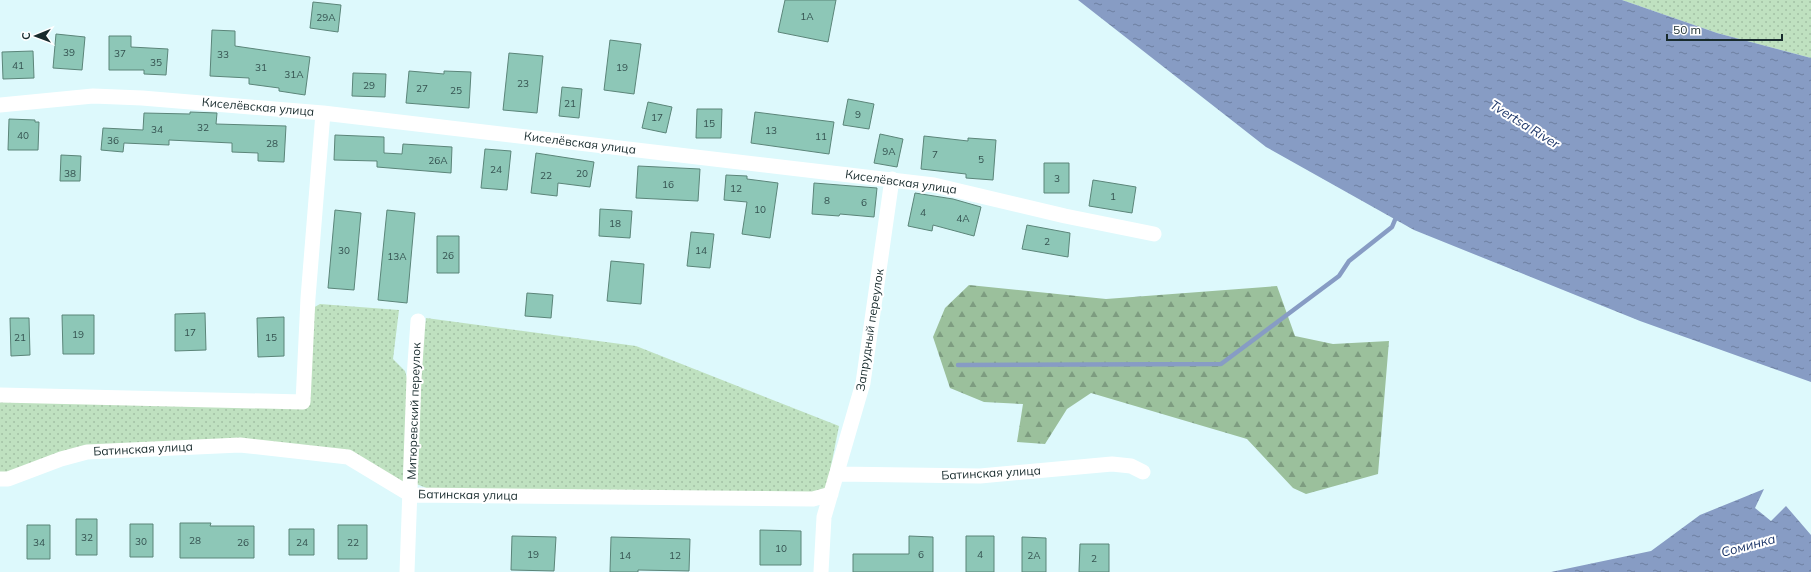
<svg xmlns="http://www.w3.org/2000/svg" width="1811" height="572" font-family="Mulish,sans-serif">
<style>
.grass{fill:url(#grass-dots)}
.forest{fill:url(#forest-firs)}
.water{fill:url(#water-ripples)}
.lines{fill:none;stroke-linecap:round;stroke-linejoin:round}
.stream{stroke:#879cc4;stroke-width:4.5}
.building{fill:#8dc7b7;stroke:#5b8579}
.minor{stroke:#fff;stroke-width:15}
.labels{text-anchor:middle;stroke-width:4;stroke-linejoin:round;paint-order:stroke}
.number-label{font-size:10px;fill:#355250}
.street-label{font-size:12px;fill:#182b2d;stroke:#fff}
.water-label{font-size:13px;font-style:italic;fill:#1d3669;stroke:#fff}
</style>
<defs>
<pattern id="grass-dots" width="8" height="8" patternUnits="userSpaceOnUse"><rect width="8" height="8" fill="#bfe1c0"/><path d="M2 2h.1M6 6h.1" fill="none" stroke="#a3c1a5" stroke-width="1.8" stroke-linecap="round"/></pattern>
<pattern id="forest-firs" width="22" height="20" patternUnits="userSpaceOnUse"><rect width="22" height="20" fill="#9bc09c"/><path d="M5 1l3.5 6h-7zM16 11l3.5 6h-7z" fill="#7d9c80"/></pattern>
<pattern id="water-ripples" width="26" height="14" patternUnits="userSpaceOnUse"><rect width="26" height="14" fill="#879cc4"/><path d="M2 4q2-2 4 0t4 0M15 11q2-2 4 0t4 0" fill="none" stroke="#6d7fa0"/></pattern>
</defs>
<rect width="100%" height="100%" fill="#ddf9fc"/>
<path class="grass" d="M1622,0H1811V58L1717,33Z
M320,304L399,310L393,359L405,371L408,382L403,484L349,453L87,448L0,474V399L305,406L311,309Z
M426,318L636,346L839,426L826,491L813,495L429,489L414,483L418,369Z"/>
<path class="forest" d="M969,285L1106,299L1277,286L1295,336L1333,344L1389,341L1378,474L1306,494L1293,488L1247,439L1091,393L1067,409L1045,444L1017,442L1023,404L984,402L950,388L933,337L945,308Z"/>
<path class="water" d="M1078,0H1622L1717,33L1811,58V382L1640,321L1414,230L1266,147Z
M1764,489L1755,508L1771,521L1786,506L1811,535V572H1551L1651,551L1700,515Z"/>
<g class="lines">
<path class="stream" d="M958,365L1221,364L1339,276L1349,261L1392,227L1397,215"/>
</g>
<path class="building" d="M785,0H836L828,42L778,32Z
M313,2L341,5L338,32L310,28Z
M212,30L235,31V46L310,57L305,95L279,91V88L249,84V78L210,76Z
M56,34L85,37L82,70L53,68Z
M109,36H131V47L168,49L166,75L144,74V70H109Z
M610,40L641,44L634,94L604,90Z
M33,51L34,78L3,79L2,52Z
M509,53L543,56L537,113L503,110Z
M409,71L444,74V71L471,72L469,108L406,103Z
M353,73L386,74L385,97L352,96Z
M562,87L582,89L579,118L559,116Z
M848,99L874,104L869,129L843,125Z
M648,102L672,107L666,133L642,128Z
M697,109H722L721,138H696Z
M190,112L217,113L216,124L286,126L284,162L258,161V153L232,152V143L169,140V145L124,143L123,152L101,150L103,128L143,130L144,113L190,114Z
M755,112L834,122L829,154L751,143Z
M9,119L35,120V122H39L38,150H8Z
M880,134L903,139L897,167L874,163Z
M335,135L384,137V153L402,154L403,144L452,147L451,173L377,167V161L334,160Z
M924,136L968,141V138L996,140L993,180L966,178V174L921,169Z
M485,149L511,151L507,190L481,188Z
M536,153L594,162L590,187L558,183L557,196L531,193Z
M61,155L81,156L80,181H60Z
M1044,163H1069V193H1044Z
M638,166L700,169L698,201L636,198Z
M726,175L747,176V179L778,183L770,238L742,234L747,202L724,200Z
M1093,180L1136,187L1132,213L1089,206Z
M814,183L877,188L874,217L840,214L839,216L812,214Z
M915,193L953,199L981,207L974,236L933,225L932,231L908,226Z
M600,209L632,211L630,238L599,236Z
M335,210L361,213L354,290L328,288Z
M387,210L415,213L407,303L378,300Z
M1027,225L1070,233L1068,257L1022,249Z
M691,232L714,234L710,268L687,266Z
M437,236H459V273H437Z
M611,261L644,264L641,304L607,301Z
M527,293L553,295L551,318L525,316Z
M205,313L206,350L175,351V314Z
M62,315H94V354H63Z
M284,317V356L258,357L257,318Z
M10,318H29L30,355L11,356Z
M76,519H97V555H76Z
M180,523H211L210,526H254V558H180Z
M130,524H153V557H130Z
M27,525H50V559H27Z
M338,525H367V559H338Z
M289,529H314V555H289Z
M760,530L801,531V565H760Z
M512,536L556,537L554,571L511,570Z
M909,536L933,537V572H853V554H909Z
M966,536H994V572H966Z
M611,537L690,539L689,571L638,570V572H610Z
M1022,537L1046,538V572H1022Z
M1080,544H1109V572H1079Z"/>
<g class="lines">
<path class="minor" d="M0,105L93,96L142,98L323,113L934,185L1065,216L1154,234
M0,395L303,402L308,298L323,113
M837,474L980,476L1112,464L1131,466L1143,472
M0,479H8L61,459L87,452L240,445L348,457L411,495L813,499L831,494
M407,572L414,378L418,321
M821,572L824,517L863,383L892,179"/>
</g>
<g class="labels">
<g class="number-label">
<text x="807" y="20">1А</text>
<text x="326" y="21">29А</text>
<text x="69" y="56">39</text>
<text x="120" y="57">37</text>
<text x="223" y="58">33</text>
<text x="156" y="66">35</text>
<text x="18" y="69">41</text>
<text x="261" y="71">31</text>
<text x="622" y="71">19</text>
<text x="294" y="78">31А</text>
<text x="523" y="87">23</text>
<text x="369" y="89">29</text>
<text x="422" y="92">27</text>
<text x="456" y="94">25</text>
<text x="570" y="107">21</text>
<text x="858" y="118">9</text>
<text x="657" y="121">17</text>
<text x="709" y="127">15</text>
<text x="203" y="131">32</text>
<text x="157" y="133">34</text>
<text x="771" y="134">13</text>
<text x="23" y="139">40</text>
<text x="821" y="140">11</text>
<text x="113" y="144">36</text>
<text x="272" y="147">28</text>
<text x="889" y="155">9А</text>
<text x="935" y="158">7</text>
<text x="981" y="163">5</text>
<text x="438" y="164">26А</text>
<text x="496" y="173">24</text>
<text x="70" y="177">38</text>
<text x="582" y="177">20</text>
<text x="546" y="179">22</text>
<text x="1057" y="182">3</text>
<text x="668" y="188">16</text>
<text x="736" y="192">12</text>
<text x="1113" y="200">1</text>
<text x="827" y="204">8</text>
<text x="864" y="206">6</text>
<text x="760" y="213">10</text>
<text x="923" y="216">4</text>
<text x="963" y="222">4А</text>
<text x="615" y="227">18</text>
<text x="1047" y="245">2</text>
<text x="344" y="254">30</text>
<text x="701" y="254">14</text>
<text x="448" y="259">26</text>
<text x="397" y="260">13А</text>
<text x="190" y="336">17</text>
<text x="78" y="338">19</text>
<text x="20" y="341">21</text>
<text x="271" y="341">15</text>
<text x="87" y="541">32</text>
<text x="195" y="544">28</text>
<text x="141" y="545">30</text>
<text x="39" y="546">34</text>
<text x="243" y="546">26</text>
<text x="302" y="546">24</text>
<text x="353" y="546">22</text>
<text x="781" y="552">10</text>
<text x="533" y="558">19</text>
<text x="921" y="558">6</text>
<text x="980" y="558">4</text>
<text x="625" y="559">14</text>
<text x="675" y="559">12</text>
<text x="1034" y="559">2А</text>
<text x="1094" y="562">2</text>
</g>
<g class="street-label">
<text transform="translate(258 107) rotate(5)" y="4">Киселёвская улица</text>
<text transform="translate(580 143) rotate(7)" y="4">Киселёвская улица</text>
<text transform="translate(901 182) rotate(8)" y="4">Киселёвская улица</text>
<text transform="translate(870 330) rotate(-81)" y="4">Запрудный переулок</text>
<text transform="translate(414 411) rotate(-88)" y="4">Митюревский переулок</text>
<text transform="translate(143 449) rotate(-3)" y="4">Батинская улица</text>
<text transform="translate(991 473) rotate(-3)" y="4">Батинская улица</text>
<text transform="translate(468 495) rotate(1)" y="4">Батинская улица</text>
</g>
<g class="water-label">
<text transform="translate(1525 124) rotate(32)" y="5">Tvertsa River</text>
<text transform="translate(1748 545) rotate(-15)" y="5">Соминка</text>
</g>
</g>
<g transform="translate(36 36) rotate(269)" stroke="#ffffff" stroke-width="3" paint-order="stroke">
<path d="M0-3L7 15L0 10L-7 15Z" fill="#182b2d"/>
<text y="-6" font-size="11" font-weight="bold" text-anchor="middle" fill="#182b2d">С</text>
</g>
<path d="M1667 34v6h115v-6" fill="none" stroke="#182b2d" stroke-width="2"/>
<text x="1673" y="34" font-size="12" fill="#182b2d" stroke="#ffffff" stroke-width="3" paint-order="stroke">50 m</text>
</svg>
